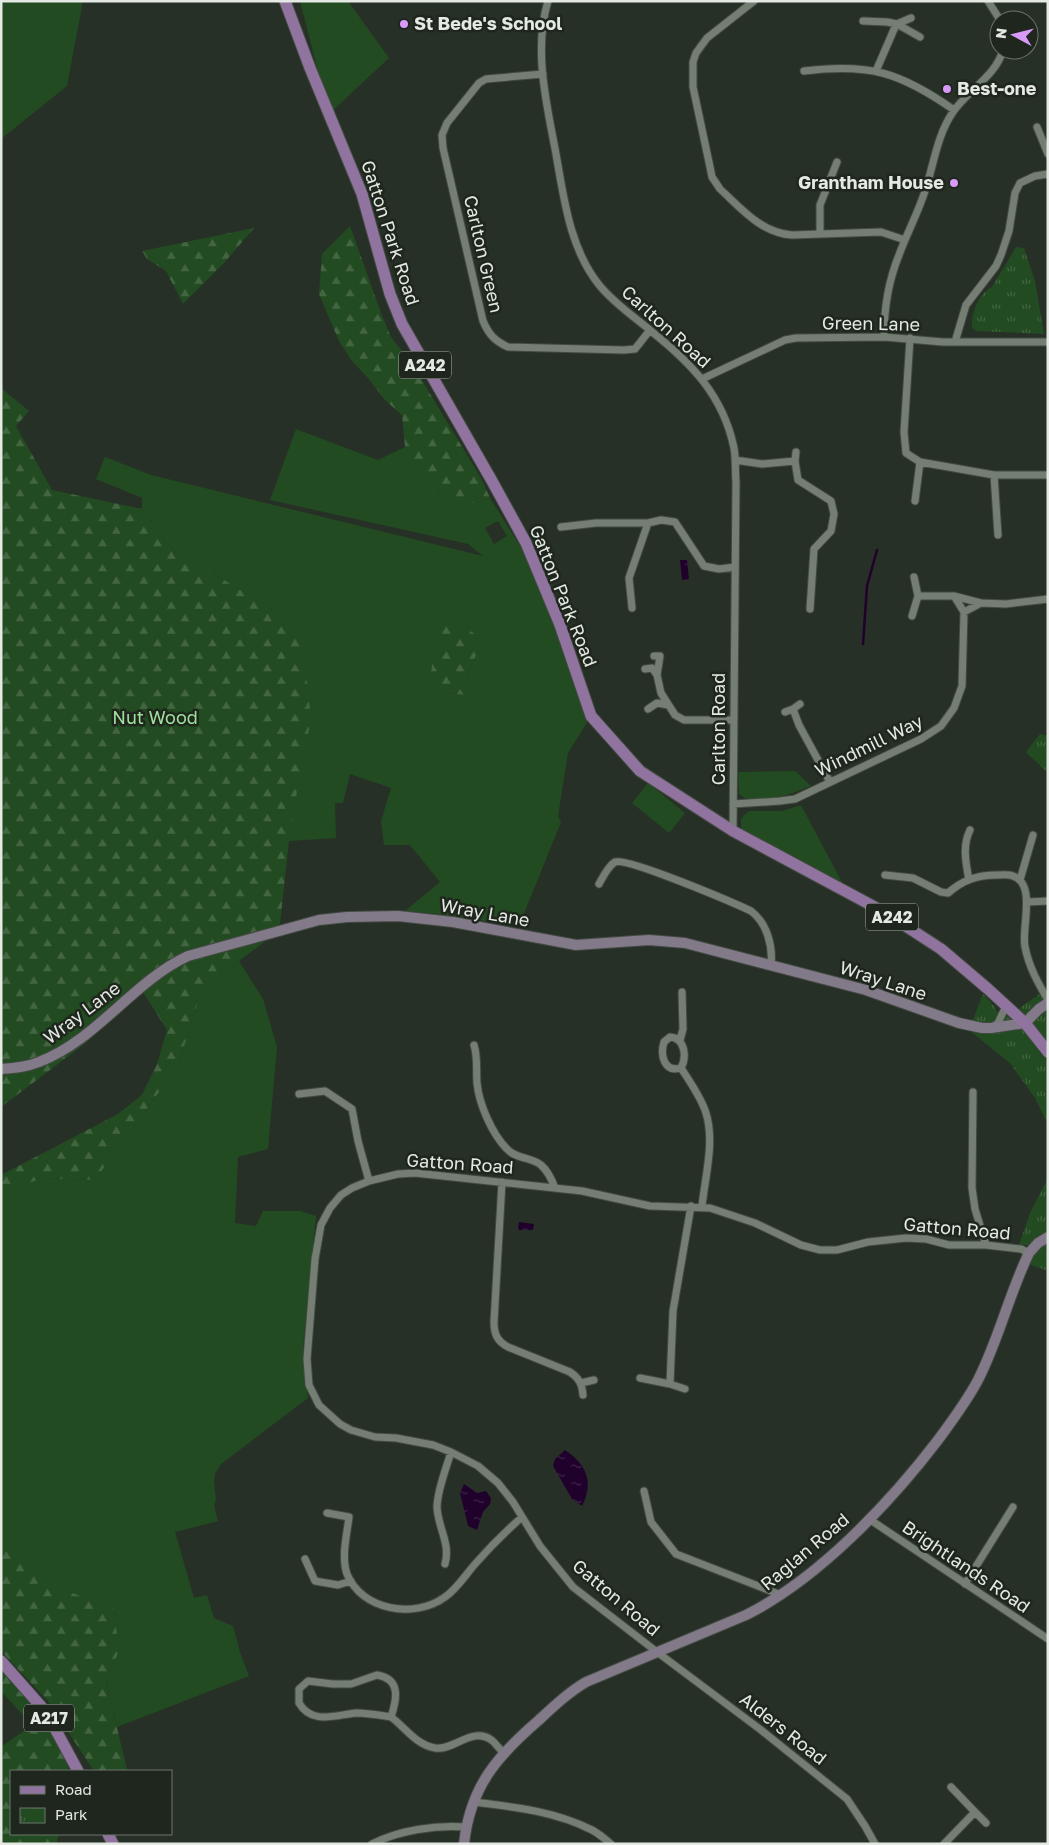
<svg xmlns="http://www.w3.org/2000/svg" width="1049" height="1845" font-family="'Golos Text',sans-serif">
<style>
.green{fill:#234b21;fill-rule:evenodd}
.forest{fill:url(#forest-firs)}
.park{fill:url(#park-tufts)}
.water{fill:url(#water-ripples)}
.lines{fill:none;stroke-linecap:round;stroke-linejoin:round}
.stream{stroke:#1f012c;stroke-width:2.5}
.street-casing{stroke:#434a42;stroke-width:9}
.secondary-casing{stroke:#434a42;stroke-width:12}
.primary-casing{stroke:#434a42;stroke-width:13}
.street{stroke:#747e73;stroke-width:7}
.secondary{stroke:#827989;stroke-width:10}
.primary{stroke:#90749f;stroke-width:11}
.poi-dot{fill:#d89af8;stroke:#1e261d;stroke-width:2}
.labels{text-anchor:middle;stroke-width:5;stroke-linejoin:round;paint-order:stroke}
.shield{fill:#1e261d;stroke:#a9aea8;stroke-width:1}
.shield-label{font-size:16px;font-weight:bold;fill:#e4e9e3}
.poi-label{font-size:18px;font-weight:bold;fill:#e4e9e3;stroke:#1e261d;text-anchor:start}
.street-label{font-size:18px;fill:#e4e9e3;stroke:#1e261d}
.park-label{font-size:18px;fill:#9fe19b;stroke:#1e261d}
</style>
<defs>
<pattern id="forest-firs" width="22" height="20" patternUnits="userSpaceOnUse" patternTransform="scale(1.25)"><rect width="22" height="20" fill="#234b21"/><path d="M5 1l3.5 6h-7zM16 11l3.5 6h-7z" fill="#436541"/></pattern>
<pattern id="park-tufts" width="24" height="20" patternUnits="userSpaceOnUse" patternTransform="scale(1.25)"><rect width="24" height="20" fill="#234b21"/><path d="M3 7l-1-3M5 7V3M7 7l1-3M15 17l-1-3M17 17v-4M19 17l1-3" fill="none" stroke="#436541"/></pattern>
<pattern id="water-ripples" width="26" height="14" patternUnits="userSpaceOnUse" patternTransform="scale(1.25)"><rect width="26" height="14" fill="#1f012c"/><path d="M2 4q2-2 4 0t4 0M15 11q2-2 4 0t4 0" fill="none" stroke="#3f264a"/></pattern>
</defs>
<rect width="100%" height="100%" fill="#273026"/>
<path class="green" d="M1,1H83L67,86L1,139Z
M300,1H348L389,58L329,114Z
M296,429L378,460L405,447L413,465L424,477L435,493L466,505L490,498L527,557L591,716L568,753L558,816L561,822L519,926L439,914L405,911L440,882L410,845H384L381,821L391,788L350,774L343,803H335L336,838L289,841L301,627L170,547L142,509V498L96,479L105,457L151,475L483,556L468,544L270,500ZM498,521L507,536L494,544L485,528ZM479,650L469,669L465,695L436,692Z
M795,771L811,786C793,793 755,809 739,794L738,772Z
M648,783L685,813L669,833L632,803Z
M801,805L845,888L741,830V820L743,816L749,811H782Z
M239,961L263,999L277,1047L268,1149L238,1157L235,1223L256,1226L263,1211H300L316,1216L303,1348L308,1398L221,1464L215,1474L214,1482L216,1500L214,1506L218,1521L175,1532L194,1598L207,1595L214,1618L233,1626L240,1652L249,1676L117,1727L106,1680L119,1651L114,1610L62,1589L1,1537V1196L41,1178L95,1180L178,1066L200,995Z"/>
<path class="forest" d="M350,226L381,313L391,337L412,364L481,478L490,498L466,505L451,501L435,493L424,477L412,465L405,447L402,415L385,400L368,378L352,361L339,341L319,294L322,254Z
M254,228L224,263L183,304L166,271L147,259L142,251Z
M1,388L29,411L16,426L52,490L142,509L170,547L301,627L311,719L291,823L280,923L272,936L239,961L200,995L178,1066L95,1180L41,1178L1,1196V1175L118,1114L142,1095L157,1064L167,1030L143,992L87,1042L1,1107Z
M456,621L475,634L479,650L469,669L465,695L436,692L431,672L434,654L445,625Z
M1,1537L62,1589L114,1609L119,1651L106,1681L127,1770L94,1771L47,1700L1,1651Z
M1,1661L69,1752L68,1771H11V1834H59L56,1844H1V1747L32,1725L1,1691Z"/>
<path class="park" d="M1016,247L1024,248L1035,281L1044,334L976,331L972,328C971,314 978,294 992,287Z
M1040,734L1048,736V773L1026,752Z
M1048,988V1124L1035,1098L1010,1063L969,1030L983,994L995,1007L997,1012L1008,1016Z
M1048,1178V1271L1029,1264L1030,1245H1019L1030,1213Z"/>
<path class="water" d="M680,560H687L689,579L682,580Z
M519,1222L534,1224L533,1230H519L518,1228Z
M565,1450C587,1465 594,1482 582,1506L572,1499L553,1466L555,1459Z
M464,1484L477,1493L486,1491L491,1498L490,1504L483,1512L477,1530L468,1526L460,1493Z"/>
<g class="lines">
<path class="stream" d="M863,644L867,586L877,550"/>
<defs>
<path id="street" d="M548,1C533,51 547,105 556,154C564,199 570,250 600,286C614,303 633,316 651,331C691,363 723,395 734,448C736,459 735,471 736,482L733,831
M754,1L707,38L696,53L693,62V87L710,167L712,177L720,189C741,208 761,233 792,235L881,232L905,240
M988,1L1000,20
M863,21L887,22L897,24L920,37
M804,71C869,63 900,72 954,110
M876,71L895,27L897,24L911,18
M543,74L486,79L479,83L447,123L442,135L443,148L483,321C489,335 495,341 508,347L624,350L635,349L650,330
M1037,127L1048,154
M820,234V205L837,162
M884,337C884,309 888,282 899,255C907,233 918,213 925,191C934,164 937,135 953,112C968,90 996,76 1003,50
M910,338L904,432L906,453L920,462L994,475H1048
M955,342L966,305L996,266L1001,255L1009,231L1015,193L1020,183L1035,176L1048,174
M702,379L785,340L796,338L884,337L943,342H1048
M735,460L762,464L795,461L798,480L831,501L834,514L831,531L814,549L810,609
M795,461L796,452
M994,475L998,535
M915,501L920,462
M561,527L596,523H648L661,520L675,522L704,566L719,569L735,567
M914,577L918,596
M954,596L964,612
M632,608L629,578L648,523
M912,616L918,596H954L981,603
M654,656H660L657,675L661,693L675,715L684,720H733
M645,669L652,668L657,675
M648,709L657,703L668,705
M793,709L800,704
M785,712L793,709L799,725L830,782
M733,804L780,801L795,799L921,739L941,726L954,708L962,686L964,612L981,603L1006,604L1048,599
M885,875L913,878L941,892L948,893C963,880 977,875 997,875C1002,875 1008,874 1013,876C1037,884 1021,928 1025,947C1029,967 1038,983 1048,1000
M969,880C966,864 962,846 970,830
M1020,880L1033,835
M599,884C603,877 608,866 615,862C627,857 734,903 751,911C767,923 773,946 771,965
M1027,902L1048,901
M991,1028L998,1023L1006,1006
M670,1037C685,1038 687,1057 681,1068C664,1073 660,1055 664,1042Z
M680,1040L683,1029L682,992
M474,1045C478,1058 476,1070 477,1083C479,1104 492,1134 507,1149C516,1159 531,1157 541,1165C548,1171 552,1180 555,1188
M681,1068C690,1082 701,1097 706,1113C715,1142 705,1177 702,1206
M973,1092L972,1188L975,1209L986,1245
M299,1094L325,1091L352,1109L358,1141L369,1181
M502,1182L494,1322C494,1334 497,1341 508,1347L570,1372C579,1378 582,1384 583,1395
M640,1378L670,1384
M581,1383L594,1380
M685,1389L670,1384L673,1311L691,1206
M644,1491L651,1522L676,1554L781,1595
M327,1513L349,1517C347,1534 341,1557 347,1574C362,1611 415,1619 445,1597C457,1589 466,1574 476,1563C490,1547 505,1532 522,1517
M869,1519L1048,1639
M305,1559L315,1581L338,1585L351,1581
M445,1564C451,1543 437,1526 437,1506C438,1488 446,1469 451,1452
M965,1584L1013,1507
M377,1675C401,1679 397,1699 391,1717C379,1715 368,1713 356,1713C335,1715 312,1725 299,1703V1689L308,1681L333,1684H351Z
M391,1717C405,1727 416,1745 435,1748C453,1751 472,1727 490,1739C495,1742 499,1749 504,1753
M473,1802C514,1807 554,1811 592,1830C598,1833 605,1839 611,1844
M975,1812L986,1823
M372,1844C400,1830 435,1825 466,1827
M875,1844L865,1826L847,1799L761,1730L657,1652L573,1587L540,1546L513,1502L498,1483L478,1466L451,1452L433,1445L396,1438L375,1437L351,1430L340,1424L319,1405L309,1385L307,1359L315,1259L321,1225L330,1208L341,1195L352,1188L369,1181L398,1174L415,1173L582,1191L650,1206L710,1208L755,1223L801,1245L820,1250H837L868,1242L906,1238L926,1239L949,1245H986L1021,1249L1029,1253
M944,1844L975,1812L951,1787"/>
<path id="secondary" d="M1,1069C14,1068 27,1067 39,1062C97,1040 132,982 188,956L319,920L347,917L398,916L453,922L576,945L649,940L685,943L866,990L959,1023L982,1028H991L1025,1023L1039,1009L1048,1003
M464,1844C470,1787 497,1756 539,1720C554,1706 569,1692 586,1682L746,1615C818,1579 889,1504 938,1440C952,1421 967,1401 978,1380C999,1339 1009,1294 1029,1253L1038,1243L1048,1237"/>
<path id="primary" d="M285,1L310,68L362,194L390,294L402,324L492,481L526,543L560,625L591,716L640,771L733,831L884,912L941,949L988,989L1025,1023L1048,1052
M1,1661L46,1712L78,1771
M108,1834L113,1844"/>
</defs>
<use href="#street" class="street-casing"/>
<use href="#secondary" class="secondary-casing"/>
<use href="#primary" class="primary-casing"/>
<use href="#street" class="street"/>
<use href="#secondary" class="secondary"/>
<use href="#primary" class="primary"/>
</g>
<g class="poi-dot">
<circle cx="404" cy="24" r="5"/>
<circle cx="947" cy="89" r="5"/>
<circle cx="954" cy="183" r="5"/>
</g>
<g class="labels">
<g class="shield">
<rect x="399" y="351.5" width="52" height="27" rx="4"/>
<rect x="866" y="903.5" width="52" height="27" rx="4"/>
<rect x="24" y="1704.5" width="50" height="27" rx="4"/>
</g>
<g class="shield-label">
<text x="425" y="371">A242</text>
<text x="892" y="923">A242</text>
<text x="49" y="1724">A217</text>
</g>
<g class="poi-label">
<text x="414" y="30">St Bede's School</text>
<text x="957" y="95">Best-one</text>
<text x="944" y="189" text-anchor="end">Grantham House</text>
</g>
<g class="street-label">
<text transform="translate(390 233) rotate(72)" y="6">Gatton Park Road</text>
<text transform="translate(483 254) rotate(77)" y="6">Carlton Green</text>
<text transform="translate(871 324) rotate(1)" y="6">Green Lane</text>
<text transform="translate(666 327) rotate(42)" y="6">Carlton Road</text>
<text transform="translate(563 596) rotate(68)" y="6">Gatton Park Road</text>
<text transform="translate(719 729) rotate(-90)" y="6">Carlton Road</text>
<text transform="translate(869 746) rotate(-26)" y="6">Windmill Way</text>
<text transform="translate(485 913) rotate(10)" y="6">Wray Lane</text>
<text transform="translate(883 981) rotate(18)" y="6">Wray Lane</text>
<text transform="translate(82 1013) rotate(-37)" y="6">Wray Lane</text>
<text transform="translate(460 1164) rotate(4)" y="6">Gatton Road</text>
<text transform="translate(957 1229) rotate(5)" y="6">Gatton Road</text>
<text transform="translate(805 1552) rotate(-40)" y="6">Raglan Road</text>
<text transform="translate(966 1567) rotate(34)" y="6">Brightlands Road</text>
<text transform="translate(616 1598) rotate(40)" y="6">Gatton Road</text>
<text transform="translate(783 1729) rotate(38)" y="6">Alders Road</text>
</g>
<g class="park-label">
<text x="155" y="724">Nut Wood</text>
</g>
</g>
<rect width="1049" height="1845" fill="none" stroke="#e4e9e3" stroke-width="5"/>
<rect x="10" y="1770" width="162" height="65" fill="#1e261d" stroke="#6d746c"/>
<rect x="20" y="1786" width="25" height="8" fill="#90749f" stroke="#6d746c"/>
<text x="55" y="1795" font-size="15" fill="#e4e9e3">Road</text>
<rect x="20" y="1808" width="25" height="15" fill="url(#park-tufts)" stroke="#6d746c"/>
<text x="55" y="1820" font-size="15" fill="#e4e9e3">Park</text>
<g transform="translate(1014 35) rotate(277)"><circle r="24" fill="#1e261d" stroke="#6d746c"/>
<path d="M0-4L9 19L0 12L-9 19Z" fill="#d89af8"/>
<text y="-8" font-size="14" font-weight="bold" text-anchor="middle" fill="#e4e9e3">N</text>
</g>
</svg>
